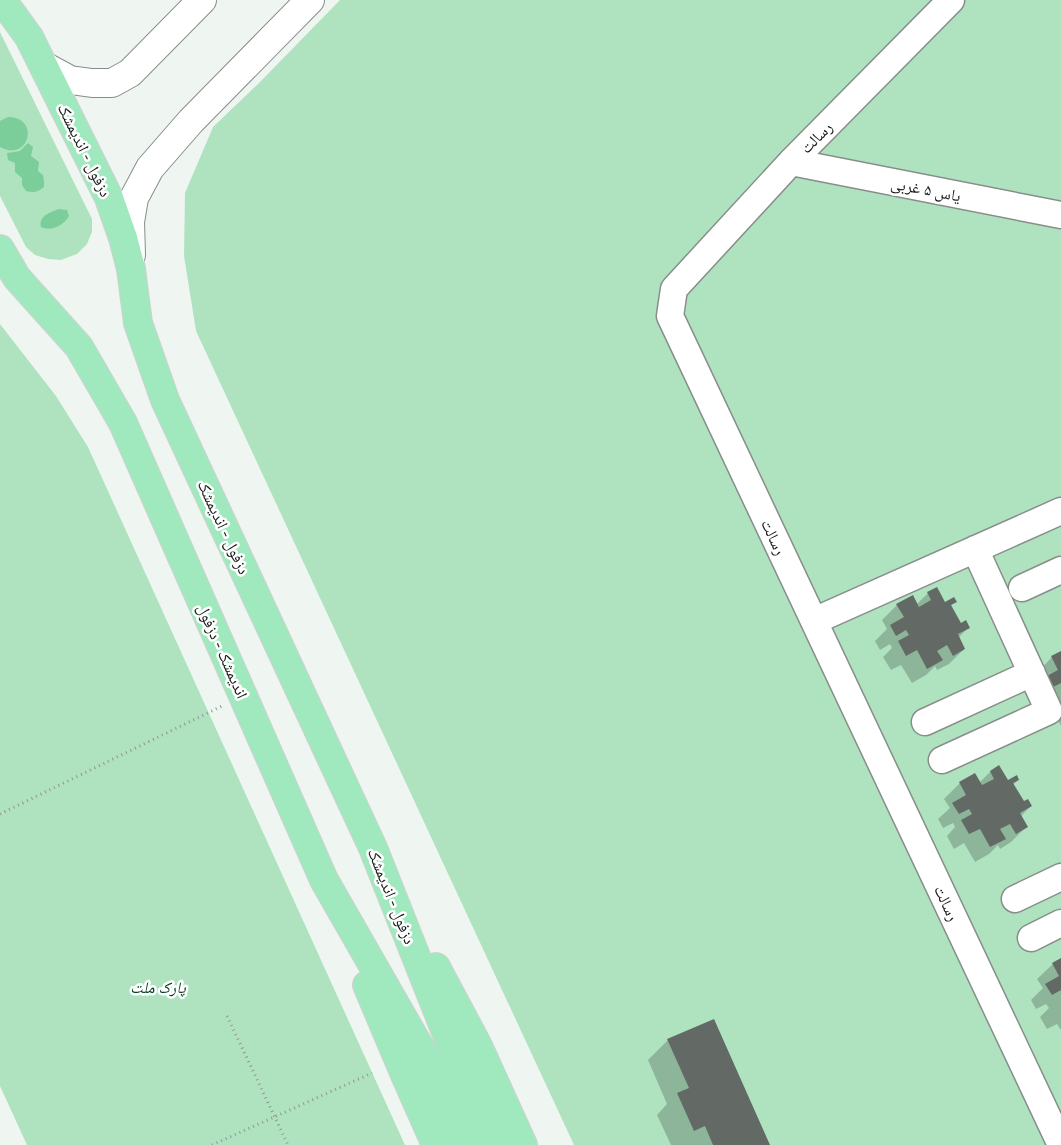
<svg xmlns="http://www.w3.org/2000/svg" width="1061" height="1145" font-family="Spectral,'Noto Naskh Arabic',serif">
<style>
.green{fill:#afe3c0}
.water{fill:#7bcd9a}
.shadow{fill:#0003}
.building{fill:#636a65}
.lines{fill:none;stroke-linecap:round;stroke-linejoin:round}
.minor-casing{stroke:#878e89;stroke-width:29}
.secondary-casing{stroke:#878e89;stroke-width:30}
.primary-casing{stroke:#d0d1d0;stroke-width:30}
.path{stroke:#909592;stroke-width:3;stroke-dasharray:1 4;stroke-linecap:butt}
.minor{stroke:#fff;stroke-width:26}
.secondary{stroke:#fff;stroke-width:28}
.primary{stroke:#a0e9bf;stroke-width:28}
.labels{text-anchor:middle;stroke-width:5;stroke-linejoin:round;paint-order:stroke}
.street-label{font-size:16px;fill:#151816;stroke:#fff}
.park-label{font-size:16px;font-style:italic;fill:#004222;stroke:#fff}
</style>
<rect width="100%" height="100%" fill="#eff6f1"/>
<path class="green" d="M340,0H1061V1145H574L196,331L184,256L185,193L213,127L259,83Z
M0,32L92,219V232L87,244L77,254L61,260L48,259L35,255L26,247L0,196Z
M0,324L56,396L88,447L405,1145H27L0,1086Z"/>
<path class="water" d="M8,117C41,117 29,163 0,147V121Z
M28,143L33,147L31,156L39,162L38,171L43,175L44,181V187C38,192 34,193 26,191L22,185V178L15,172V163L8,160L7,153L20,151Z
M59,209L67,210L69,216C64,225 51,232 41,227C38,216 51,212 59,209Z"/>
<path class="shadow" d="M936,589L945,604L955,601L950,606L960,625L968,628L958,638L964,649L949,664L937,670L935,666L926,675L912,683L901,665L891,670L883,657L892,648L890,644L880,650L875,641L887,629L882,620L897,605L917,604L928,593Z
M1061,652V726L1037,673L1052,657Z
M999,767L1007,782L1018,780L1013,785L1023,803L1031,806L1021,816L1026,827L1011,842L1000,849L998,845L989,854L975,862L964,843L954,849L947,836L955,827L953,823L943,828L938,819L950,808L944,799L960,783L975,775L979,783L990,772Z
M1061,959V1030L1057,1024L1047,1029L1040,1017L1049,1008L1046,1004L1036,1009L1031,1000L1043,988L1037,979L1053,964Z
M668,1040L769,1145H671L657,1115L667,1104L648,1060Z"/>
<path class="building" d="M937,587L945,602L954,597L957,602L951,605L961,623L966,620L970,628L958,634L965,649L953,656L947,645L937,651L943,660L927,669L917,650L906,656L898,641L909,635L906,630L896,636L890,625L904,617L896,604L913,595L919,607L931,600L927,592Z
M1061,651V683L1051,688L1045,677L1058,670L1051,656Z
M999,765L1008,780L1017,775L1019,780L1013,783L1024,801L1028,799L1032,806L1020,813L1028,827L1016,834L1010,824L1000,829L1006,839L990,847L980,829L969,834L961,820L972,814L969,809L959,814L952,803L966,795L959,782L975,773L982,785L994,779L990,771Z
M1061,958V990L1052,995L1045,984L1059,976L1052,963Z
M714,1019L770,1145H713L705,1126L694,1131L677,1093L689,1088L667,1039Z"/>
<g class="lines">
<defs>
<path id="minor" d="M951,0L791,162L674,289L670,316L1061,1145
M791,162L1061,215
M1022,588L1061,570
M814,621L1061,511
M925,722L1032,673
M942,760L1049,711L975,549
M1015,899L1061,877
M1031,938L1061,923"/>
<path id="secondary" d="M44,66L70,80L92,83H112L130,73L202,0
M131,255L130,222L134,198L150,168L191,121L310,0"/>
<path id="primary" d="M2,0L29,37L109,198L123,238L131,269L138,323L165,400L373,848L455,1055L495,1145
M0,249L17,278L79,347L123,423L324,880L430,1065L466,1145
M436,967L478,1046L523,1145
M367,985L405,1075L436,1145"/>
</defs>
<use href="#minor" class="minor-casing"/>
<use href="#secondary" class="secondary-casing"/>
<use href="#primary" class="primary-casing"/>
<path class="path" d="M0,814L222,706
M227,1016L288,1145
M212,1145L372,1073"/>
<use href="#minor" class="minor"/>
<use href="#secondary" class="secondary"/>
<use href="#primary" class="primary"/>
</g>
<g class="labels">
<g class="street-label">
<text transform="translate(816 137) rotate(-45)" y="6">رسالت</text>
<text transform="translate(85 150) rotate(64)" y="6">دزفول - اندیمشک</text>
<text transform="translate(926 189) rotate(11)" y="6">یاس ۵ غربی</text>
<text transform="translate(224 527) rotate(65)" y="6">دزفول - اندیمشک</text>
<text transform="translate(774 537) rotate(65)" y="6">رسالت</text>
<text transform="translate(223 651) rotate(66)" y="6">اندیمشک - دزفول</text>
<text transform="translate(392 896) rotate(68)" y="6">دزفول - اندیمشک</text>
<text transform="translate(947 903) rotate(65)" y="6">رسالت</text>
</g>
<g class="park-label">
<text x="158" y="993">پارک ملت</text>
</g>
</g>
</svg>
